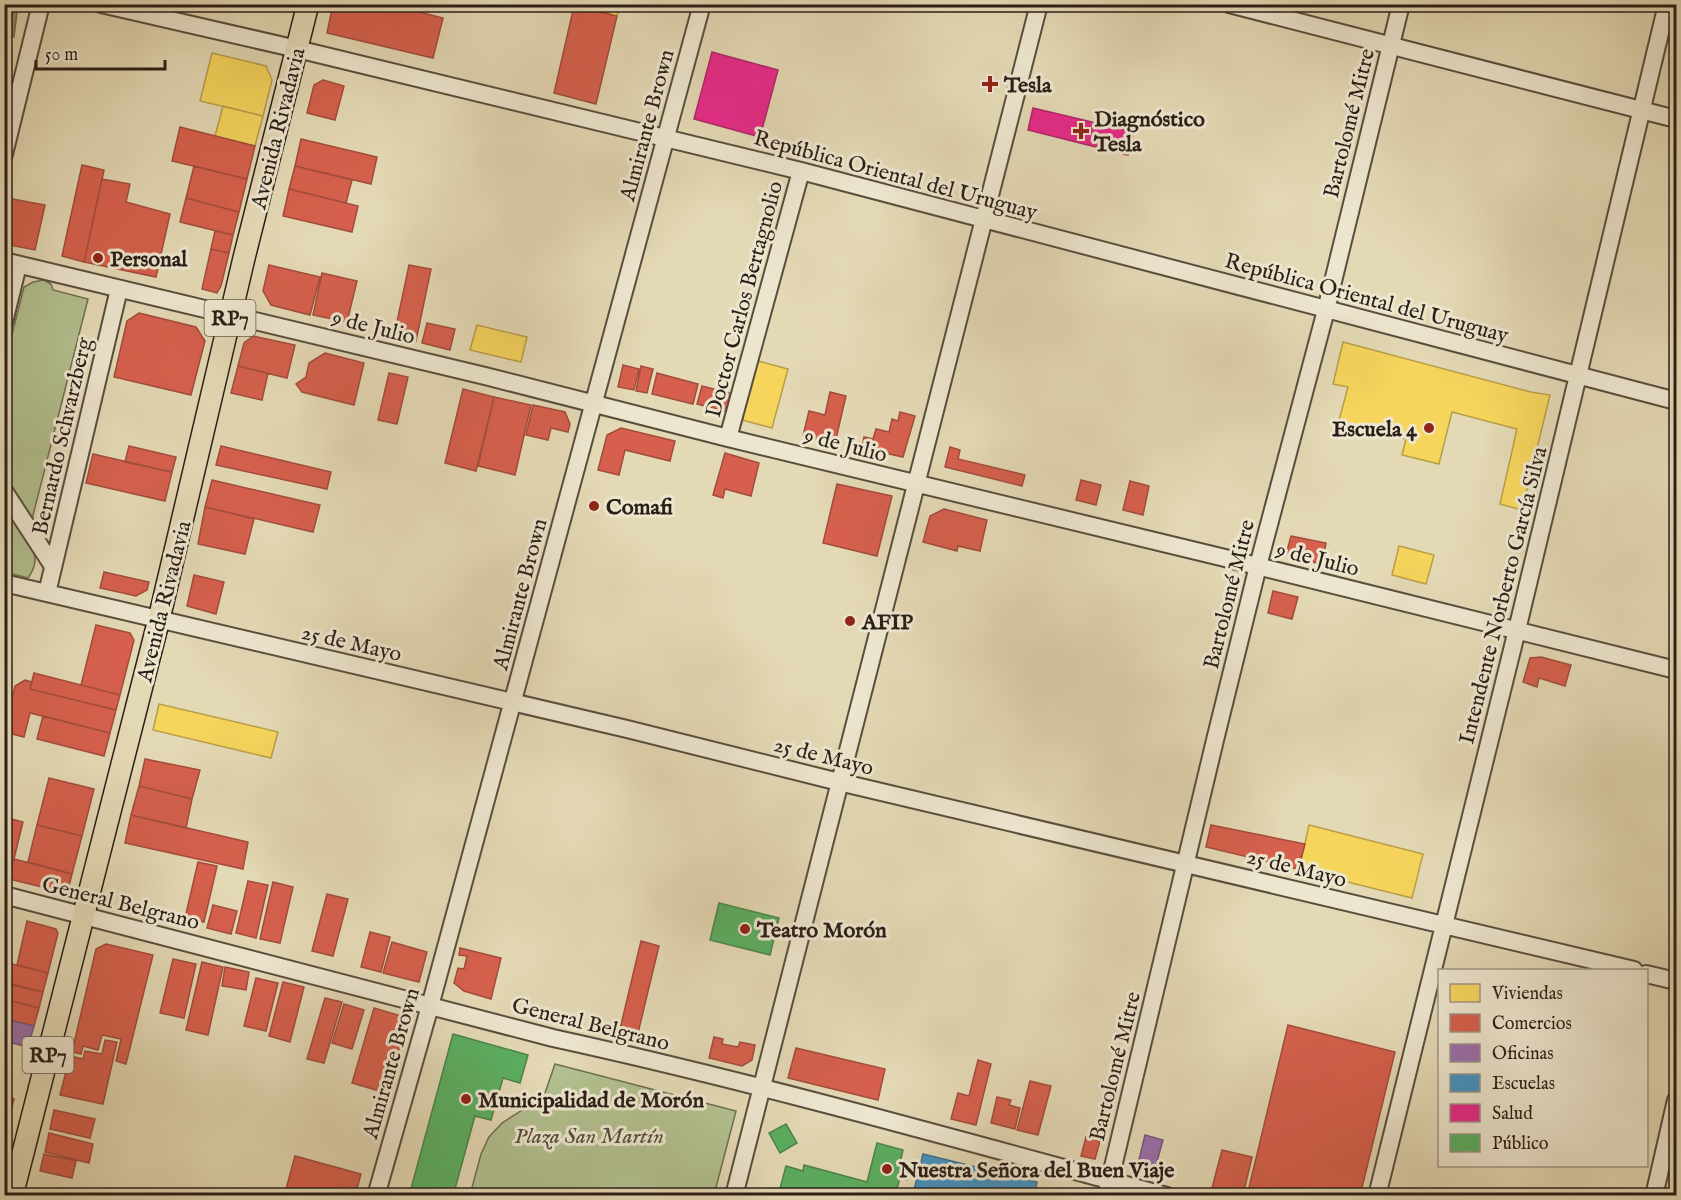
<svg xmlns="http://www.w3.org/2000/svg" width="1681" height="1200" font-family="'IM FELL English',serif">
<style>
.green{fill:#b2bf8e;stroke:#6e6f53;stroke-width:1.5}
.homes{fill:#f6d55c;stroke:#b99e48;stroke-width:1.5}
.shops{fill:#d6604d;stroke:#a24c3d;stroke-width:1.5}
.offices{fill:#9970ab;stroke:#78587f;stroke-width:1.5}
.schools{fill:#4393c3;stroke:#3c7090;stroke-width:1.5}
.health{fill:#e7298a;stroke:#ae2668;stroke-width:1.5}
.public{fill:#5aae61;stroke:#4c834b;stroke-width:1.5}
.industry{fill:#8c8c6e;stroke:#6f6b54;stroke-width:1.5}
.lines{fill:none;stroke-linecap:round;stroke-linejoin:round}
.minor-casing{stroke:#584e3f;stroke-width:20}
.major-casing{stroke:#2a1f18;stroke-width:24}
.minor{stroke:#ede6cf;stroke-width:16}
.major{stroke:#e4d9b5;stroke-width:21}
.poi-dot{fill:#8f2418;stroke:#ede6cf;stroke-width:2}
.labels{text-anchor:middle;stroke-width:6;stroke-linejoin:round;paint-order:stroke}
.shield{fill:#ede6cf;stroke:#645b4f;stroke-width:1.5}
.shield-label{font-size:21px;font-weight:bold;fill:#2a1f18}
.poi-label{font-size:22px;font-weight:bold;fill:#2a1f18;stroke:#ede6cf;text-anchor:start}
.street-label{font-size:22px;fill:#2a1f18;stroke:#ede6cf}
.park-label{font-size:22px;font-style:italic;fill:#534f3b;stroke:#ede6cf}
</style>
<rect width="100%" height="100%" fill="#e4d9b5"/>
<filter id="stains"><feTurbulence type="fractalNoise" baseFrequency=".00333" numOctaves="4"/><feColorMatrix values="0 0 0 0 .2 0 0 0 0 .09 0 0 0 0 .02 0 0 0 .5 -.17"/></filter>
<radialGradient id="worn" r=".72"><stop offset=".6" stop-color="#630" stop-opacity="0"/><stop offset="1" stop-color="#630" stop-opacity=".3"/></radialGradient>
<path class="green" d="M44,280L51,284L53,290L88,299L27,539C36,555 39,562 28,578L5,572V362L24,287L33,282Z
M555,1064L736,1111L714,1195H470L481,1154L489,1137L502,1123L544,1096Z"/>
<path class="homes" d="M575,4H620L617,16Z
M212,53L266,66L272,80L263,116L200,101Z
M223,106L263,116L255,146L215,136Z
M477,325L527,337L521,362L470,350Z
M1343,342L1531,392L1550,395L1522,510L1500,504L1517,429L1452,412L1439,464L1402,455L1406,439L1338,424L1348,387L1333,384Z
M758,361L788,369L772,428L742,420Z
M1399,546L1434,555L1426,584L1392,575Z
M159,704L278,732L271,758L153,730Z
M1309,825L1423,854L1412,898L1299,870Z"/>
<path class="shops" d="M333,4H388L443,18L433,58L327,33Z
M574,6L617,16L596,104L554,93Z
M323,80L344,86L335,120L307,113L314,85Z
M180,127L255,146L247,179L172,161Z
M301,139L377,157L371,184L295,166Z
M82,165L104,170L84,262L62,256Z
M194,166L247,179L239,212L186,198Z
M295,166L352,180L346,203L289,189Z
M102,179L130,184L126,202L170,214L156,277L84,262Z
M289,189L358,206L352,232L283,216Z
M7,198L45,205L35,250L4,244V209Z
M186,198L239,212L233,235L180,222Z
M215,231L233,235L229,253L211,249Z
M211,249L229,253L221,286L217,293L202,289Z
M269,265L320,277L310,315L271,305L263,291Z
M409,265L431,269L416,341L394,336Z
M322,273L357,281L347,322L313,315Z
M139,313L196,327L205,341L191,395L114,377L127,321Z
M427,323L455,329L450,350L422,343Z
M253,336L295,345L287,378L238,366L244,343Z
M325,353L364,363L354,405L302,392L296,384L306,377L309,363Z
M623,365L639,369L634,390L618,387Z
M238,366L268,373L262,400L231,393Z
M641,366L653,369L647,393L636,391Z
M389,373L408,377L397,424L378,420Z
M657,373L698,384L693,404L652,394Z
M702,386L733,394L728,412L697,404Z
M463,389L494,397L476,471L445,463Z
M830,392L846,396L835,443L803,436L809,411L825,415Z
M494,397L531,405L515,475L478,466Z
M533,405L565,412L570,424L568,432L551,428L548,440L526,435Z
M900,412L915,416L903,457L862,448L864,437L873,439L876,429L889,432L892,419L898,421Z
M621,428L675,441L670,461L625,450L619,475L598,470L607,435Z
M129,446L176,457L172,472L125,462Z
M221,446L331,472L327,489L216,465Z
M950,447L960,450L958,459L1025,475L1022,486L945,467Z
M725,453L759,463L751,496L725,489L723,498L713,495Z
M93,454L172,472L165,501L86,483Z
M212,480L320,505L313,532L205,507Z
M1081,480L1101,485L1096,505L1076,500Z
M1130,481L1149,486L1143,515L1123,510Z
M837,484L892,496L877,556L823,543Z
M205,507L254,519L245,554L198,544Z
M944,509L987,520L980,551L958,546L957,551L923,542L930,516Z
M1291,536L1326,543L1322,564L1290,557L1287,551Z
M104,572L149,582L147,590L136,596L100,588Z
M194,575L224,582L216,614L187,606Z
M1273,591L1298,597L1292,619L1268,613Z
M96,625L130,633L134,640L120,695L81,685Z
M1541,657L1571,665L1565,686L1539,678L1537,687L1523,682L1530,658Z
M34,673L120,695L116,710L30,689Z
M25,680L32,682L30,689L116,710L110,733L30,713L24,737L4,732L15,686Z
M43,716L110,733L104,756L37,739Z
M145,759L200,770L192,799L139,786Z
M49,778L94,789L82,836L37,825Z
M139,786L192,799L186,828L131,815Z
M131,815L248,842L243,869L125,843Z
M4,817L23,822L9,879L4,878Z
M37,825L82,836L72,874L28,862Z
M1211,825L1305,844L1298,869L1206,847Z
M14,859L72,874L68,890L62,892L9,879Z
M198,862L217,866L204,922L185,918Z
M248,881L268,885L256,938L236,933Z
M273,882L293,887L280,943L260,939Z
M327,894L348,899L333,956L312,951Z
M213,905L237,911L231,934L207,928Z
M27,921L56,929L58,933L48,973L17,965Z
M370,932L390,937L381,972L361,967Z
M641,941L659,946L638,1033L620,1029Z
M392,942L427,952L419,982L383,973Z
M106,944L153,955L126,1064L116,1061L121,1039L102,1035L98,1050L83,1046L81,1054L72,1052L96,949Z
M460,948L501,958L491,999L464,991L454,983L458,968L464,969L467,956L459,955Z
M173,959L196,964L184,1018L160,1013Z
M4,962L48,973L43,992L4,982Z
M202,962L223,967L208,1035L186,1030Z
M225,967L249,972L246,990L222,986Z
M256,978L278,983L266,1031L244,1026Z
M283,982L304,987L290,1042L269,1036Z
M4,983L43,992L39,1008L4,999Z
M325,998L342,1002L324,1063L307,1059Z
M4,999L39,1008L34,1026L4,1019Z
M344,1004L364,1010L352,1049L332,1043Z
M374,1008L405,1017L407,1022L386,1093L352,1083Z
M1288,1025L1395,1052L1360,1196H1247Z
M714,1037L723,1039L722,1044L738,1047L740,1042L755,1045L752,1060L742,1066L709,1058Z
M105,1040L117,1042L103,1104L60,1095L70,1056L83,1059L85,1051L102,1054Z
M796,1048L885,1069L878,1100L788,1078Z
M978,1060L991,1064L976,1125L951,1119L958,1093L969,1096Z
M1030,1081L1051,1086L1038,1135L1017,1130Z
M4,1096L14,1099L4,1138Z
M997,1097L1011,1100L1009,1105L1020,1108L1015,1129L991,1123Z
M54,1110L95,1119L90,1138L50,1129Z
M49,1133L93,1144L89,1163L45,1152Z
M1086,1137L1100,1141L1095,1159L1081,1156Z
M1222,1150L1252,1157L1243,1195L1212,1188Z
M44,1154L76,1161L72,1178L40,1171Z
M295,1156L361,1174L355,1196H309L286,1189Z
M286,1189L309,1196H285Z"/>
<path class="offices" d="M4,1019L34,1026L28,1047L4,1041Z
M1145,1135L1163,1140L1154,1172L1137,1168Z"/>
<path class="schools" d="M923,1154L1037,1182L1034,1196H935L914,1190Z"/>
<path class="health" d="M712,52L778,70L760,137L694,119Z
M1033,108L1134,132L1128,155L1028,130Z"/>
<path class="public" d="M719,903L779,918L770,955L710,940Z
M453,1034L528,1055L520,1083L503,1078L491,1120L475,1116L453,1196H409Z
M786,1124L797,1143L780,1153L769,1133Z
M877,1143L903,1150L899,1168L909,1171L907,1180L900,1178L896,1192L910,1196H778L786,1166L803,1171L804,1165L867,1182Z"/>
<path class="industry" d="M4,4H18L14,37L4,36Z"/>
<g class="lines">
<defs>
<path id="minor" d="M101,4L297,49L801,171L1676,401
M1229,4L1676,119
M4,154L41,4
M4,261L485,376L728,438L1225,558L1676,670
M4,322L18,265
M728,438L801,171
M4,491L53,566
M4,583L627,729L839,782L1634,970
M47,593L119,289
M4,895L553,1038C759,1083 963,1141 1167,1196
M1646,974L1676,981
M376,1196L430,1006L702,4
M734,1196L1039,4
M1106,1196L1216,736L1258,566L1326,310L1401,4
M1377,1196L1517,630L1667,4
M1654,1196L1676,1100"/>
<path id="major" d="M12,1196L159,619L244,258L308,4"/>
</defs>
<use href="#minor" class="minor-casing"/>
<use href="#major" class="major-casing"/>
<use href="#minor" class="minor"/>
<use href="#major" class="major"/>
</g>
<g class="poi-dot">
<path d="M987 75h6v6h6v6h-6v6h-6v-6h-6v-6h6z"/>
<path d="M1078 122h6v6h6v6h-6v6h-6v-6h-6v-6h6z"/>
<circle cx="98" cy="258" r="6"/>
<circle cx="1429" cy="428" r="6"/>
<circle cx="594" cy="506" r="6"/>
<circle cx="850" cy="621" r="6"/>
<circle cx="745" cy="929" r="6"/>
<circle cx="466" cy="1099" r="6"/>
<circle cx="887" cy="1169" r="6"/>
</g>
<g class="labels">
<g class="shield">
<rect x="204.5" y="300" width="51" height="36" rx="4.5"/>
<rect x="22.5" y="1037" width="51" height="36" rx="4.5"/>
</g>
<g class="shield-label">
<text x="230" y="325">RP7</text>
<text x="48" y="1062">RP7</text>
</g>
<g class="poi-label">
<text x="1004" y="92">Tesla</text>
<text x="1094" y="126">Diagnóstico<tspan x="1094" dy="25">Tesla</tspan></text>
<text x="110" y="266">Personal</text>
<text x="1417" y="436" text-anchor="end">Escuela 4</text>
<text x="606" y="514">Comafi</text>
<text x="862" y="629">AFIP</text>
<text x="757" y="937">Teatro Morón</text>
<text x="478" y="1107">Municipalidad de Morón</text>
<text x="899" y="1177">Nuestra Señora del Buen Viaje</text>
</g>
<g class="street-label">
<text transform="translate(1348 123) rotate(-76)" y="8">Bartolomé Mitre</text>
<text transform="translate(646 125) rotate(-75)" y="8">Almirante Brown</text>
<text transform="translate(277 128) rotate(-76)" y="8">Avenida Rivadavia</text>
<text transform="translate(896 174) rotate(15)" y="8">República Oriental del Uruguay</text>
<text transform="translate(1367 297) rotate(15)" y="8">República Oriental del Uruguay</text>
<text transform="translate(743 299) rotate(-75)" y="8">Doctor Carlos Bertagnolio</text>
<text transform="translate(374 326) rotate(14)" y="8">9 de Julio</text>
<text transform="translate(61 436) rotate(-77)" y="8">Bernardo Schvarzberg</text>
<text transform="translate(846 444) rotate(14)" y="8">9 de Julio</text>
<text transform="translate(1318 558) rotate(14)" y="8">9 de Julio</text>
<text transform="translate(519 594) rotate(-75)" y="8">Almirante Brown</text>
<text transform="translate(1228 594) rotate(-76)" y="8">Bartolomé Mitre</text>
<text transform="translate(1502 595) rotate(-76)" y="8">Intendente Norberto García Silva</text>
<text transform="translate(163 601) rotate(-76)" y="8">Avenida Rivadavia</text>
<text transform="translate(352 642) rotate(13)" y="8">25 de Mayo</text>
<text transform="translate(824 755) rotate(14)" y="8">25 de Mayo</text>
<text transform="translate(1297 867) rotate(14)" y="8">25 de Mayo</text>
<text transform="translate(121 902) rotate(14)" y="8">General Belgrano</text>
<text transform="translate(591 1023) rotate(14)" y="8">General Belgrano</text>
<text transform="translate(390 1063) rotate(-74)" y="8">Almirante Brown</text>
<text transform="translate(1114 1066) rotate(-76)" y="8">Bartolomé Mitre</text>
</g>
<g class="park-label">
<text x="589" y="1143">Plaza San Martín</text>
</g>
</g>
<rect width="1681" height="1200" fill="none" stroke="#e4d9b5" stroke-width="24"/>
<rect x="6" y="6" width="1669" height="1188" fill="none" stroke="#2a1f18" stroke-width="3"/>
<rect x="12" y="12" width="1657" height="1176" fill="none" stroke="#2a1f18" stroke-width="1.5"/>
<rect x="1438" y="969" width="210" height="198" fill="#ede6cf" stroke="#9f9686" stroke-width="1.5"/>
<rect x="1450" y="984" width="30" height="18" fill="#f6d55c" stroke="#9f9686" stroke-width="1.5"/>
<text x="1492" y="999" font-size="18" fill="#2a1f18">Viviendas</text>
<rect x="1450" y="1014" width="30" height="18" fill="#d6604d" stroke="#9f9686" stroke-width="1.5"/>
<text x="1492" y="1029" font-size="18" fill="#2a1f18">Comercios</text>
<rect x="1450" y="1044" width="30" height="18" fill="#9970ab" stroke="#9f9686" stroke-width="1.5"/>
<text x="1492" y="1059" font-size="18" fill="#2a1f18">Oficinas</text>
<rect x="1450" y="1074" width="30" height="18" fill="#4393c3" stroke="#9f9686" stroke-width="1.5"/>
<text x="1492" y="1089" font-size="18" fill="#2a1f18">Escuelas</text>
<rect x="1450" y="1104" width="30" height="18" fill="#e7298a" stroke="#9f9686" stroke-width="1.5"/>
<text x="1492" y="1119" font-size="18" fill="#2a1f18">Salud</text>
<rect x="1450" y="1134" width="30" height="18" fill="#5aae61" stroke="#9f9686" stroke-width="1.5"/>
<text x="1492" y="1149" font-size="18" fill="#2a1f18">Público</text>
<path d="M36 60v9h129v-9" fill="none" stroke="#2a1f18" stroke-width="3"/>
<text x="45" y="60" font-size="18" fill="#2a1f18" stroke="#ede6cf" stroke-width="4.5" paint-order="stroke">50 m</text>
<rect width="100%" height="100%" filter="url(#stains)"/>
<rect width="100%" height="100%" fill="url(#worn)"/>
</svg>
